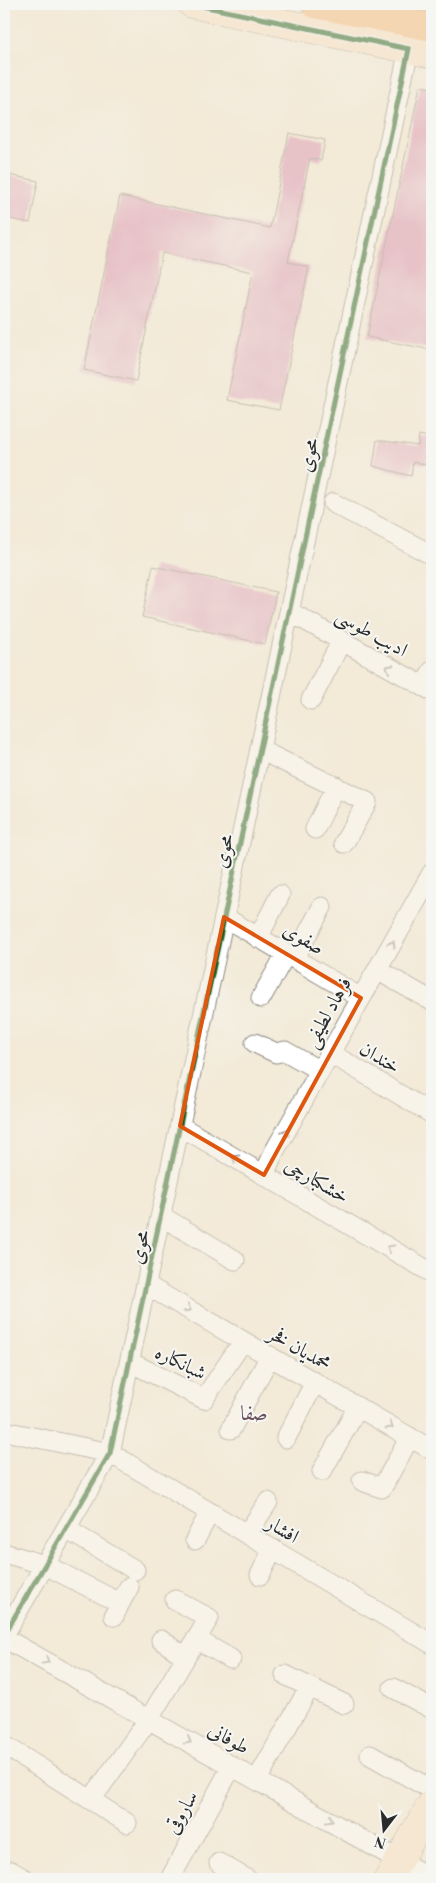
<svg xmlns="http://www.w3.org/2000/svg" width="436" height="1883" font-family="'Libre Bodoni',Amiri,serif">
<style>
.building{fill:#da95b7}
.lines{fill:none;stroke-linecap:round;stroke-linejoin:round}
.street-casing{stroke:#8f8a81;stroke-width:21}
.secondary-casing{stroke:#8f8a81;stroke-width:29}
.primary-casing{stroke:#8f8a81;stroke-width:29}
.street{stroke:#fff;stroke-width:19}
.secondary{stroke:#fbe5cf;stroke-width:28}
.primary{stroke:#f6be87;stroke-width:28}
.cycleway-casing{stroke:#f6f6f2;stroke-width:8}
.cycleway{stroke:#1b5e20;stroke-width:5}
.oneway{stroke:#a0a0a0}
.marked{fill:none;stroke:#df570e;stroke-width:4;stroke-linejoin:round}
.labels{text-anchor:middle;stroke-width:4;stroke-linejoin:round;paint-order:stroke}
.street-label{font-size:20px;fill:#2b2b2b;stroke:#f6f6f2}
.neighbourhood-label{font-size:21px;fill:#68505c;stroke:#f6f6f2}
</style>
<rect width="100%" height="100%" fill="#f6f6f2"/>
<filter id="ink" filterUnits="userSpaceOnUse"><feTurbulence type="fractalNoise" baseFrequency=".02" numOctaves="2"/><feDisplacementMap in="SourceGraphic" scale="10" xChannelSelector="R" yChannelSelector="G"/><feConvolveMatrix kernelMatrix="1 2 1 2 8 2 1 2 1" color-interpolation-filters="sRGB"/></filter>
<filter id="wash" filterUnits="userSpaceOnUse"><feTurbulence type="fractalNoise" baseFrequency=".0096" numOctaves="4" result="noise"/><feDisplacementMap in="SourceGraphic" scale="20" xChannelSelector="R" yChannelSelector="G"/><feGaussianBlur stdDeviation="1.12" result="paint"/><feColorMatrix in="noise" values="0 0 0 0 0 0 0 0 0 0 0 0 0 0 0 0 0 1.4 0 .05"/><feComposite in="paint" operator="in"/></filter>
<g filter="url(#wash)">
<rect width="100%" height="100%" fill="#f3ead7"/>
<g id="blocks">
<path class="building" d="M420,86L432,88V350L367,337Z
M289,133L325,140L321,161L310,158L288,262L309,267L279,410L227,400L253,272L162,253L136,381L84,370L120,196L270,228Z
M4,174L38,181L30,223L4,218Z
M419,435L432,438V466L413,462L411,476L373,466L377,440L418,446Z
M153,566L276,592L265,644L142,617Z"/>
</g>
</g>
<g filter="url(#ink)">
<use href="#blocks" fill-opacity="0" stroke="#8f8a81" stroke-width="1"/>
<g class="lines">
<defs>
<path id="street" d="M333,503L432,555
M290,612L432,691
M424,687L432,671
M311,700L341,642
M260,750L367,802L344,843
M315,829L336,786
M224,917L361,998
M258,938L280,895
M294,959L322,907
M377,970L432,1001
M261,998L286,954
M255,1043L276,1053L285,1051L320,1071
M330,1053L432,1114
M180,1126L432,1273
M264,1175L274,1152L432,873
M161,1216L235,1260
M146,1285L432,1450
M130,1362L204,1399L243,1341
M231,1429L270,1356
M4,1431L110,1453L432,1644
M286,1438L315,1382
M322,1471L358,1407
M362,1481L382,1488L410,1437
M66,1529L135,1570
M247,1534L268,1502
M195,1540L210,1512
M4,1553L45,1565L120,1603L114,1616
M260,1575L273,1549
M120,1603L129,1587
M4,1635L110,1453L409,49
M4,1638L432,1879
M196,1639L231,1659
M161,1640L186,1657
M285,1675L344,1704
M393,1688L432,1709
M4,1745L127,1823
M370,1755L432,1790
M257,1780L309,1688
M91,1800L149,1719L209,1618L175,1600
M219,1863L247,1879
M6,1879L11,1871L25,1879
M170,1879L232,1766"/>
<path id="secondary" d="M192,4L432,54
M388,1879L432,1803"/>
<path id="primary" d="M315,4L432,27"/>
</defs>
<use href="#street" class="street-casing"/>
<use href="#secondary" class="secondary-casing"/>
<use href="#primary" class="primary-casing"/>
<use href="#street" class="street"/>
<use href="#secondary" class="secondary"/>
<use href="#primary" class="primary"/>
<defs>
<path id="cycleway" d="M4,1635L110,1453L409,49L192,4"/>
</defs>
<use href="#cycleway" class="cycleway-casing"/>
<use href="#cycleway" class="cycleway"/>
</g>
<defs><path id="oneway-chevron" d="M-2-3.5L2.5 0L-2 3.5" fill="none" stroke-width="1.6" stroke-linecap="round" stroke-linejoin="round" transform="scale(1.25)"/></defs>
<g class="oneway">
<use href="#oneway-chevron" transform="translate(389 668) rotate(-152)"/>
<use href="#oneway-chevron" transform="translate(392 944) rotate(-60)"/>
<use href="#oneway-chevron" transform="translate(286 1132) rotate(-60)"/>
<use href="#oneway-chevron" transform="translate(235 1158) rotate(-150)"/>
<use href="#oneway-chevron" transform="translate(390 1248) rotate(-150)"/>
<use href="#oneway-chevron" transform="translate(188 1309) rotate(30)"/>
<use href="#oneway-chevron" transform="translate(390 1426) rotate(30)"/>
<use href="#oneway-chevron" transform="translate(46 1661) rotate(29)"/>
<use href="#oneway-chevron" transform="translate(188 1741) rotate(29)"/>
<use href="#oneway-chevron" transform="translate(330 1820) rotate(29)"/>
</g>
</g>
<path d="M0 0H436V1883H0ZM224,917L361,998L264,1175L180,1126Z" fill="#f3ead7" fill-opacity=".55" fill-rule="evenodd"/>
<path class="marked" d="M224,917L361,998L264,1175L180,1126Z"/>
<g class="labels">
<g class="street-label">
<text transform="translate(308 455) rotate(-78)" y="7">محوی</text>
<text transform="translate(372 632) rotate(29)" y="7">ادیب طوسی</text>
<text transform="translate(223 851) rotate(-78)" y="7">محوی</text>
<text transform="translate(304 938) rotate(30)" y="7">صفوی</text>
<text transform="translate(327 1012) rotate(-61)" y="7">فرهاد لطیفی</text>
<text transform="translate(380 1057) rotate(31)" y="7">خندان</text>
<text transform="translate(317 1180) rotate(30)" y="7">خشکبارچی</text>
<text transform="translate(139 1247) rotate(-78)" y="7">محوی</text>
<text transform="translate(300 1348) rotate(30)" y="7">محمدیان فخر</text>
<text transform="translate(181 1362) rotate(26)" y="7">شبانکاره</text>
<text transform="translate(283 1529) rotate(31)" y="7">افشار</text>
<text transform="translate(229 1738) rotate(29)" y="7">طوفانی</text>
<text transform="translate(181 1812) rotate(-61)" y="7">ساروقی</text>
</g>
<g class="neighbourhood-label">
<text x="254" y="1420">صفا</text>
</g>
</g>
<rect width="436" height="1883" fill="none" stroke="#f6f6f2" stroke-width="20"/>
<g transform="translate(384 1830) rotate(196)" stroke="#f6f6f2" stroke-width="4" paint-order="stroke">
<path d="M0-4L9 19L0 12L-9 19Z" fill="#2b2b2b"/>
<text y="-8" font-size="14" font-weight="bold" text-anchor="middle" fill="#2b2b2b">N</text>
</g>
</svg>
